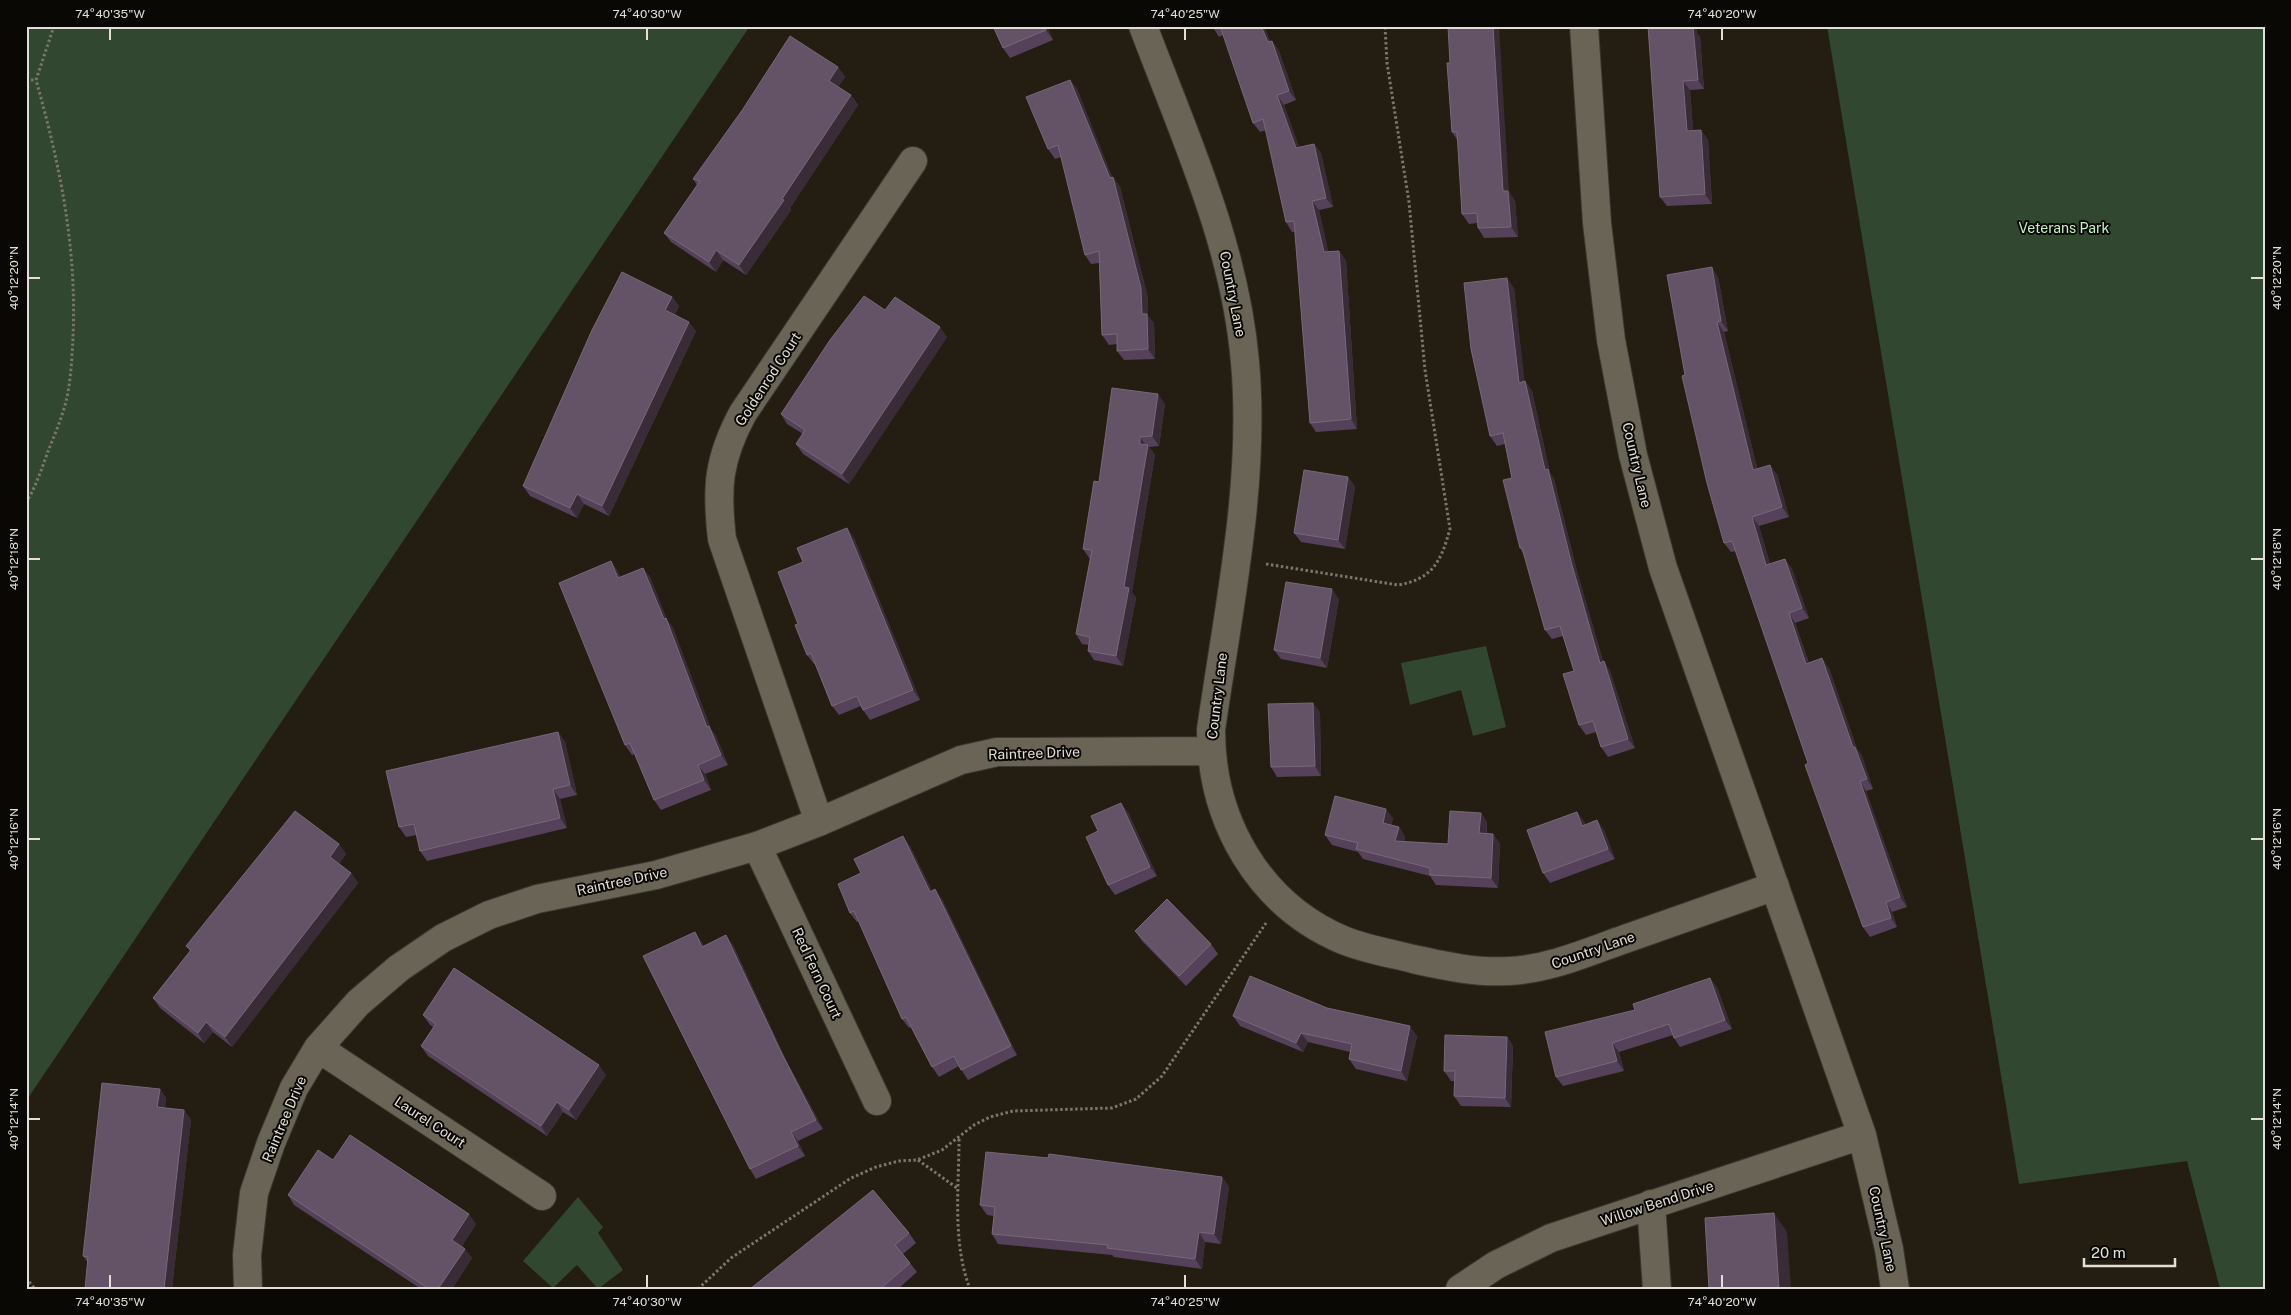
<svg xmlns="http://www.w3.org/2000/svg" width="2291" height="1315" font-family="'Public Sans',sans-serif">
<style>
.green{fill:#314730}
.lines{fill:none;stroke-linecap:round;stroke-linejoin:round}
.street-casing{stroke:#3b3730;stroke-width:30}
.path{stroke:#7a766b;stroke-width:3;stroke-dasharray:2.5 2.5;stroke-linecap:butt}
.street{stroke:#6a6456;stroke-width:28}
.wall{fill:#554159}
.shaded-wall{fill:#3a2c37}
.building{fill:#645267;stroke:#786878}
.ticks{fill:none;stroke:#e2dfd6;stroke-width:2}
.labels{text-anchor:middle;stroke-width:4;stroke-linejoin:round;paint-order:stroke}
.park-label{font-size:14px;fill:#c4f3c1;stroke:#0a0804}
.street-label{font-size:14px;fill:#e2dfd6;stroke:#0a0804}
.neatline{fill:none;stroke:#e2dfd6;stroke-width:2}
.ticks-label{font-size:12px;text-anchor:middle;fill:#e2dfd6}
</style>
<rect width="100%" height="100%" fill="#231e11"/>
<path class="green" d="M26,26H750L26,1101Z
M1827,26H2265V1289H2220L2187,1161L2019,1184Z
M1486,646L1506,727L1473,736L1461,690L1410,705L1401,663Z
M578,1197L603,1227L598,1233L623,1270L598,1289L577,1265L553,1288L523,1261Z"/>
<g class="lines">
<defs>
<path id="street" d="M1143,26C1184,135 1235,244 1245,362C1256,482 1228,610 1211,730C1211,820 1258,904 1343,940C1365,949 1389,953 1413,959C1445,966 1476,973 1509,971C1550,969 1588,952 1625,939C1675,921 1725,904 1775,886
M1584,26L1597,223L1611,340L1633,455L1663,568L1862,1135L1889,1249L1895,1289
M819,822L722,539C716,488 718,459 743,413L913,161
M757,846L877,1101
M318,1048L542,1196
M1651,1204L1657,1289
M248,1289L247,1255L254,1193L271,1143L294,1088L318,1048L358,1003L399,968L443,938L489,915L537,899L656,875L757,846L819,822L961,760L997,752L1211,751
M1460,1289L1496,1265L1551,1238L1862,1135"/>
</defs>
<use href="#street" class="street-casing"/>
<path class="path" d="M26,80H36L54,26
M26,503C35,488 41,471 47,454C54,436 63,416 67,397C71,378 72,356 73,337C77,248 60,165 36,80
M1266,564L1398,585C1433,579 1441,561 1450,529L1425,370L1409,202L1387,63L1385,26
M959,1139C959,1188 952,1242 970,1289
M918,1160L957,1188
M26,1278L35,1289
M698,1289L731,1258L851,1178L876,1167L899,1161L917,1160L942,1150L974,1125L990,1117L1013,1111L1112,1108L1136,1099L1162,1076L1266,923"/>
<use href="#street" class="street"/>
</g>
<path class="wall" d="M993,26H1047L1053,40L1010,58L1003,48Z
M1212,26H1264L1270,41H1272L1279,51L1296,100L1284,105L1299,147L1314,144L1321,153L1333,207L1319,210L1328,252L1339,251L1346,261L1357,429L1316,432L1310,423L1295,232H1292L1286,222L1266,130L1260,132L1253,123L1223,35L1219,37Z
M1648,26H1697V33L1700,37L1704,89L1690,90L1693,131L1701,130L1708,140L1712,204L1667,206L1660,197Z
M1450,63L1509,192L1515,201L1518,237L1484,238L1478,228L1477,223L1469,224L1462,214L1458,141L1452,132Z
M838,67L845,77L838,87L851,95L858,105L790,208L791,210L746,275L723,260L716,272L671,242L664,233L697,185L693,179Z
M1070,80L1077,89L1112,177H1113L1120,187L1148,298V316L1154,323L1155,359L1124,360L1117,351V344L1109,345L1102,335L1099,263L1091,264L1085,255L1061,157L1055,159L1048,149Z
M1718,277L1728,331L1724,332L1757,468L1777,474L1789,517L1759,526L1770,564L1785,559L1792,569L1809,618L1795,623L1809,663L1829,668L1857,749L1862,756L1873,789L1866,791L1907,907L1892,912L1897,927L1870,937L1863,927L1808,763L1736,551L1731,552L1724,543L1685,375Z
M1514,288L1524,382L1525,381L1532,391L1550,473L1554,479L1578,575L1603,661L1610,671L1635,748L1608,757L1601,747L1596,732L1586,735L1579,725L1574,671L1563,636L1552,639L1545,630L1524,555L1520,548L1512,478L1505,444L1497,446L1490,436Z
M672,297L679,306L675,314L696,331L609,516L584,504L577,518L530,496L523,486Z
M885,310L947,337L849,484L803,454L796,444L803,434L787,424L781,414Z
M1165,404L1159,446L1149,447L1155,455L1132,592L1136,598L1123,666L1094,660L1088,651L1089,645L1082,644L1076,634L1090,559L1083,549L1099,482Z
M1348,477L1355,487L1345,549L1301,542L1294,533Z
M854,538L920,700L870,720L863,710L861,706L839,715L832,706L815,664H814L807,655L798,624L803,562Z
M643,568L650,577L667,620L673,628L711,729L716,736L728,765L705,774L711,790L661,810L654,800L635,754L632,755L625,745L618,571L620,577Z
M1339,599L1327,668L1281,659L1274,650Z
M1320,712L1321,776L1277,777L1271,767Z
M558,732L565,742L577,795L560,799L567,828L427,861L420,851L417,835L406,837L399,827Z
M1128,812L1157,876L1115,895L1108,885L1098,831Z
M1481,813L1487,822V834H1493L1500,844L1498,888L1436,885L1430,876L1363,859L1358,852L1332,845L1325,835L1393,818L1391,825L1399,827L1405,837L1404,842L1448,844Z
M1584,821L1585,825L1604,830L1615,859L1550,883L1543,873Z
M339,844L346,854L339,864L351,873L358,883L232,1047L213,1032L204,1043L160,1008L153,998L190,951L186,946Z
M910,846L932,891L942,899L1017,1055L968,1080L959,1066L939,1077L932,1067L911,1027L909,1028L902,1019L859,921L857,922L850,913L861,873Z
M1135,931L1211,944L1218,954L1186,986L1142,941Z
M695,932L704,946L733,945L786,1060L823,1129L798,1141L805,1156L756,1179L750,1169Z
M1717,987L1732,1029L1680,1047L1674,1038L1673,1035L1619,1052L1624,1071L1563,1086L1556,1077L1635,1010Z
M1327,1008L1417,1036L1407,1081L1356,1069L1349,1059L1350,1052L1308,1042L1303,1052L1240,1026L1233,1016Z
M423,1015L606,1075L576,1120L563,1112L547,1136L428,1056L421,1046L433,1027L430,1025Z
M1507,1037L1513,1046L1511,1107L1461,1106L1454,1096V1081H1451L1444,1071Z
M160,1089L166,1098L165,1108L184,1110L191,1120L172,1289H85L88,1263L83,1256Z
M333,1160L476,1224L462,1246L472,1258L452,1289H421L294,1205L288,1195Z
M1222,1177L1229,1187L1221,1244L1205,1242L1202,1269L1114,1257L1112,1255L998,1244L992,1234L994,1216L987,1215L980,1205Z
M909,1233L916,1243L903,1254L917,1272L898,1289H750Z"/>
<path class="shaded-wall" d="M1044,26H1047L1053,40L1046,30Z
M1261,26H1264L1275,52L1268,42Z
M1493,26H1499L1509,192L1515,201L1518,237L1511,227L1503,191Z
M1691,26H1697V33L1700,37L1704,89L1698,80Z
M1272,41L1279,51L1296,100L1289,91Z
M838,67L845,77L836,90L829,81Z
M1070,80L1077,89L1115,184L1113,177L1120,187L1148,298V316L1154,323L1155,359L1148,349L1142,314L1110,178Z
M1683,81L1690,90L1694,141L1687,131Z
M851,95L858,105L790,208L791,210L746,275L739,265Z
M1277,95L1284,105L1303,158L1296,148Z
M1701,130L1708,140L1712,204L1705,194Z
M1314,144L1321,153L1333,207L1326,198Z
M1312,201L1319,210L1331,262L1324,252Z
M716,250L723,260L716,272L709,262Z
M1339,251L1346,261L1357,429L1351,419Z
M1712,267L1718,277L1728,331L1721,321Z
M1507,278L1514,288L1526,392L1519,383Z
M672,297L679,306L672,319L665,310Z
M689,322L696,331L609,516L602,506Z
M1717,322L1724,332L1760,479L1753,470Z
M940,327L947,337L849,484L842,474Z
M1525,381L1532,391L1550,473L1554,479L1578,575L1606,672L1600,663L1545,470Z
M1158,394L1165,404L1159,446L1152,436Z
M1140,437L1147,447L1148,445L1155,455L1132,592L1136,598L1123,666L1116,656Z
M1770,465L1777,474L1789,517L1782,507Z
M1348,477L1355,487L1345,549L1338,540Z
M577,494L584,504L577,518L570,508Z
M1752,517L1759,526L1773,575L1766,565Z
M847,528L854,538L920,700L913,690Z
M1785,559L1792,569L1809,618L1802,608Z
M611,561L618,571L625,587L618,578Z
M643,568L650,577L667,620L673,628L711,729L716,736L728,765L721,755L707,727Z
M1332,589L1339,599L1327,668L1320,658Z
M1789,613L1795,623L1812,674L1806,664Z
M1822,658L1829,668L1857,749L1862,756L1873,789L1867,779L1853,747Z
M1604,661L1610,671L1635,748L1628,739Z
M1313,703L1320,712L1321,776L1315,766Z
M558,732L565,742L577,795L570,785Z
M698,765L705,774L711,790L704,780Z
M1860,781L1866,791L1907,907L1900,897Z
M553,789L560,799L567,828L560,818Z
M1121,803L1128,812L1157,876L1150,867Z
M1386,809L1393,818L1390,833L1383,823Z
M1577,812L1584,821L1589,836L1582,826Z
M1481,813L1487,822L1486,843L1479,833Z
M1597,820L1604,830L1615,859L1608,849Z
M1399,827L1405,837L1402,851L1395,841Z
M1493,834L1500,844L1498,888L1491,878Z
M903,836L910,846L937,902L930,892Z
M339,844L346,854L337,867L330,857Z
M351,873L358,883L232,1047L225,1037Z
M935,889L942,899L1017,1055L1011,1046Z
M1886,902L1892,912L1897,927L1891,918Z
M695,932L702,942L709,957L702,947Z
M726,935L733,945L786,1060L823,1129L816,1120L780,1050Z
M1710,978L1717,987L1732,1029L1725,1020Z
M206,1022L213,1032L204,1043L198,1033Z
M1410,1026L1417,1036L1407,1081L1401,1071Z
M1301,1033L1308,1042L1303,1052L1296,1043Z
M1507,1037L1513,1046L1511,1107L1505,1098Z
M1612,1043L1619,1052L1624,1071L1617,1061Z
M599,1065L606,1075L576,1120L569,1110Z
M160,1089L166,1098L164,1117L157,1107Z
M557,1102L563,1112L547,1136L541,1126Z
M184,1110L191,1120L172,1289H164Z
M791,1132L798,1141L805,1156L798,1146Z
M1222,1177L1229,1187L1221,1244L1214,1234Z
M1774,1213L1787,1232L1791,1289H1779Z
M469,1214L476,1224L459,1250L452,1240Z
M1199,1232L1205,1242L1202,1269L1195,1259Z
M465,1249L472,1258L452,1289H438Z"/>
<path class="building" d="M993,26H1044L1046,30L1003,48Z
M1220,26H1261L1268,42L1272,41L1289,91L1277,95L1296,148L1314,144L1326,198L1312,201L1324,252L1339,251L1351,419L1310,423L1294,221L1286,222L1263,119L1253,123Z
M1448,26H1493L1503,191H1508L1511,227L1478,228L1477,213L1462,214L1457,132H1452L1447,63H1450Z
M1648,26H1691V27H1693L1698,80L1683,81L1687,131L1701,130L1705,194L1660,197Z
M790,36L838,67L829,81L851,95L782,199L784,200L739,265L716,250L709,262L664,233L700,181L693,179L743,109Z
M1070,80L1110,178L1113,177L1141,288L1142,314H1147L1148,349L1117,351V334L1102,335L1099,251L1085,255L1058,145L1048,149L1026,97Z
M1712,267L1721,321L1717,322L1753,470L1770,465L1782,507L1752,517L1766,565L1785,559L1802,608L1789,613L1806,664L1822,658L1853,747H1855L1867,779L1860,781L1900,897L1886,902L1891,918L1863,927L1805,765L1808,763L1732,541L1724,543L1707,483L1682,376L1685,375L1667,275Z
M622,272L672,297L665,310L689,322L602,506L577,494L570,508L523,486L592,330Z
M1507,278L1519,383L1525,381L1545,470L1548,469L1572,565L1600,663L1604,661L1628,739L1601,747L1593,721L1579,725L1563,674L1574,671L1560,626L1545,630L1522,548H1520L1503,480L1512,478L1503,433L1490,436L1471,349L1464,283Z
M864,296L885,310L895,297L940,327L842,474L796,444L805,430L781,414L830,340Z
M1112,388L1158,394L1152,436L1140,437V444L1148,445L1124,587L1129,588L1116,656L1088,651L1090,637L1076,634L1092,550L1083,549L1094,481L1099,482Z
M1304,470L1348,477L1338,540L1294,533Z
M847,528L913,690L863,710L857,696L832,706L811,653L807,655L795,625L798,624L778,572L803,562L797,548Z
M611,561L618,578L643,568L664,619L666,618L707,727L709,726L721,755L698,765L704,780L654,800L630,743L625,745L559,583Z
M1286,582L1332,589L1320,658L1274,650Z
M1313,703L1315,766L1271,767L1268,704Z
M558,732L570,785L553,789L560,818L420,851L414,824L399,827L386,771Z
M1335,796L1386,809L1383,823L1399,827L1395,841L1448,844L1450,811L1481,813L1479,833L1493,834L1491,878L1430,875V868L1356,849L1358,843L1325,835Z
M1121,803L1150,867L1108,885L1086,837L1098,831L1091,816Z
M295,811L339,844L330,857L351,873L225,1037L206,1022L198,1033L153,998L191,950L186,946Z
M1577,812L1582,826L1597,820L1608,849L1543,873L1527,830Z
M903,836L930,892L935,889L1011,1046L961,1070L954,1056L932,1067L906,1017L902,1019L854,911L850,913L838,884L861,873L854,859Z
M1167,899L1211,944L1179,976L1135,931Z
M695,932L702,947L726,935L780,1050L816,1120L791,1132L798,1146L750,1169L643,956Z
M454,968L599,1065L569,1110L557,1102L541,1126L421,1046L436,1024L423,1015Z
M1250,976L1327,1008L1410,1026L1401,1071L1349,1059L1352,1044L1301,1033L1296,1043L1233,1016Z
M1710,978L1725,1020L1674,1038L1669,1024L1612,1043L1617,1061L1556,1077L1545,1032L1635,1010L1633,1004Z
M1445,1035L1507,1037L1505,1098L1454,1096L1455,1071H1444Z
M102,1083L160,1089L157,1107L184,1110L164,1289H85L88,1257L83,1256Z
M350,1135L469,1214L452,1240L465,1249L438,1289H429L288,1195L318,1150L333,1160Z
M986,1152L1048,1158L1049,1154L1222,1177L1214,1234L1199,1232L1195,1259L1107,1248L1108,1245L992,1234L995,1207L980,1205Z
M873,1190L909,1233L895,1245L910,1263L880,1289H750Z
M1774,1213L1779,1289H1709L1705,1218Z"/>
<path class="ticks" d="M110,28V40M647,28V40M1185,28V40M1722,28V40M28,278H40M2251,278H2264M28,559H40M2251,559H2264M28,839H40M2251,839H2264M28,1119H40M2251,1119H2264M110,1275V1288M647,1275V1288M1185,1275V1288M1722,1275V1288"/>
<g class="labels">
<g class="park-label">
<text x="2064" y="233">Veterans Park</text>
</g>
<g class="street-label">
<text transform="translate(1233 294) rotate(79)" y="5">Country Lane</text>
<text transform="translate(768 379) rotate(-57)" y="5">Goldenrod Court</text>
<text transform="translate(1637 465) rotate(77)" y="5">Country Lane</text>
<text transform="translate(1217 696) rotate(-83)" y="5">Country Lane</text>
<text transform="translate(1034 753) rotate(-2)" y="5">Raintree Drive</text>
<text transform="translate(622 881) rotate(-12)" y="5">Raintree Drive</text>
<text transform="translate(1593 950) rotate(-19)" y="5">Country Lane</text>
<text transform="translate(817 973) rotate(65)" y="5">Red Fern Court</text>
<text transform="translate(284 1119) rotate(-67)" y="5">Raintree Drive</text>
<text transform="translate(430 1122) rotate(33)" y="5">Laurel Court</text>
<text transform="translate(1657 1203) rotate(-18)" y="5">Willow Bend Drive</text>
<text transform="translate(1883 1229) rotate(78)" y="5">Country Lane</text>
</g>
</g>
<rect width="2291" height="1315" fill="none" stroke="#0a0804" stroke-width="55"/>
<path d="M2084 1258v8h91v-8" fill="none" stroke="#e2dfd6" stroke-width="2.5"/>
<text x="2091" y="1258" font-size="15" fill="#e2dfd6" stroke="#0a0804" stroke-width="4" paint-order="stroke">20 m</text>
<rect x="28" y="28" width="2236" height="1260" class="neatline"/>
<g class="ticks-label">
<text x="110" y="18">74°40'35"W</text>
<text x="647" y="18">74°40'30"W</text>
<text x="1185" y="18">74°40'25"W</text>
<text x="1722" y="18">74°40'20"W</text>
<text transform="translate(14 278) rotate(-90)" y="4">40°12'20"N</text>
<text transform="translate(2277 278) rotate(-90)" y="4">40°12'20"N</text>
<text transform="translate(14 559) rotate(-90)" y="4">40°12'18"N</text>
<text transform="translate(2277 559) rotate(-90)" y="4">40°12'18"N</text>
<text transform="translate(14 839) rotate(-90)" y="4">40°12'16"N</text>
<text transform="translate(2277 839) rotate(-90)" y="4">40°12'16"N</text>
<text transform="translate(14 1119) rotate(-90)" y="4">40°12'14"N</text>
<text transform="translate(2277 1119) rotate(-90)" y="4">40°12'14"N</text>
<text x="110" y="1306">74°40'35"W</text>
<text x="647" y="1306">74°40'30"W</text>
<text x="1185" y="1306">74°40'25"W</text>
<text x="1722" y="1306">74°40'20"W</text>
</g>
</svg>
